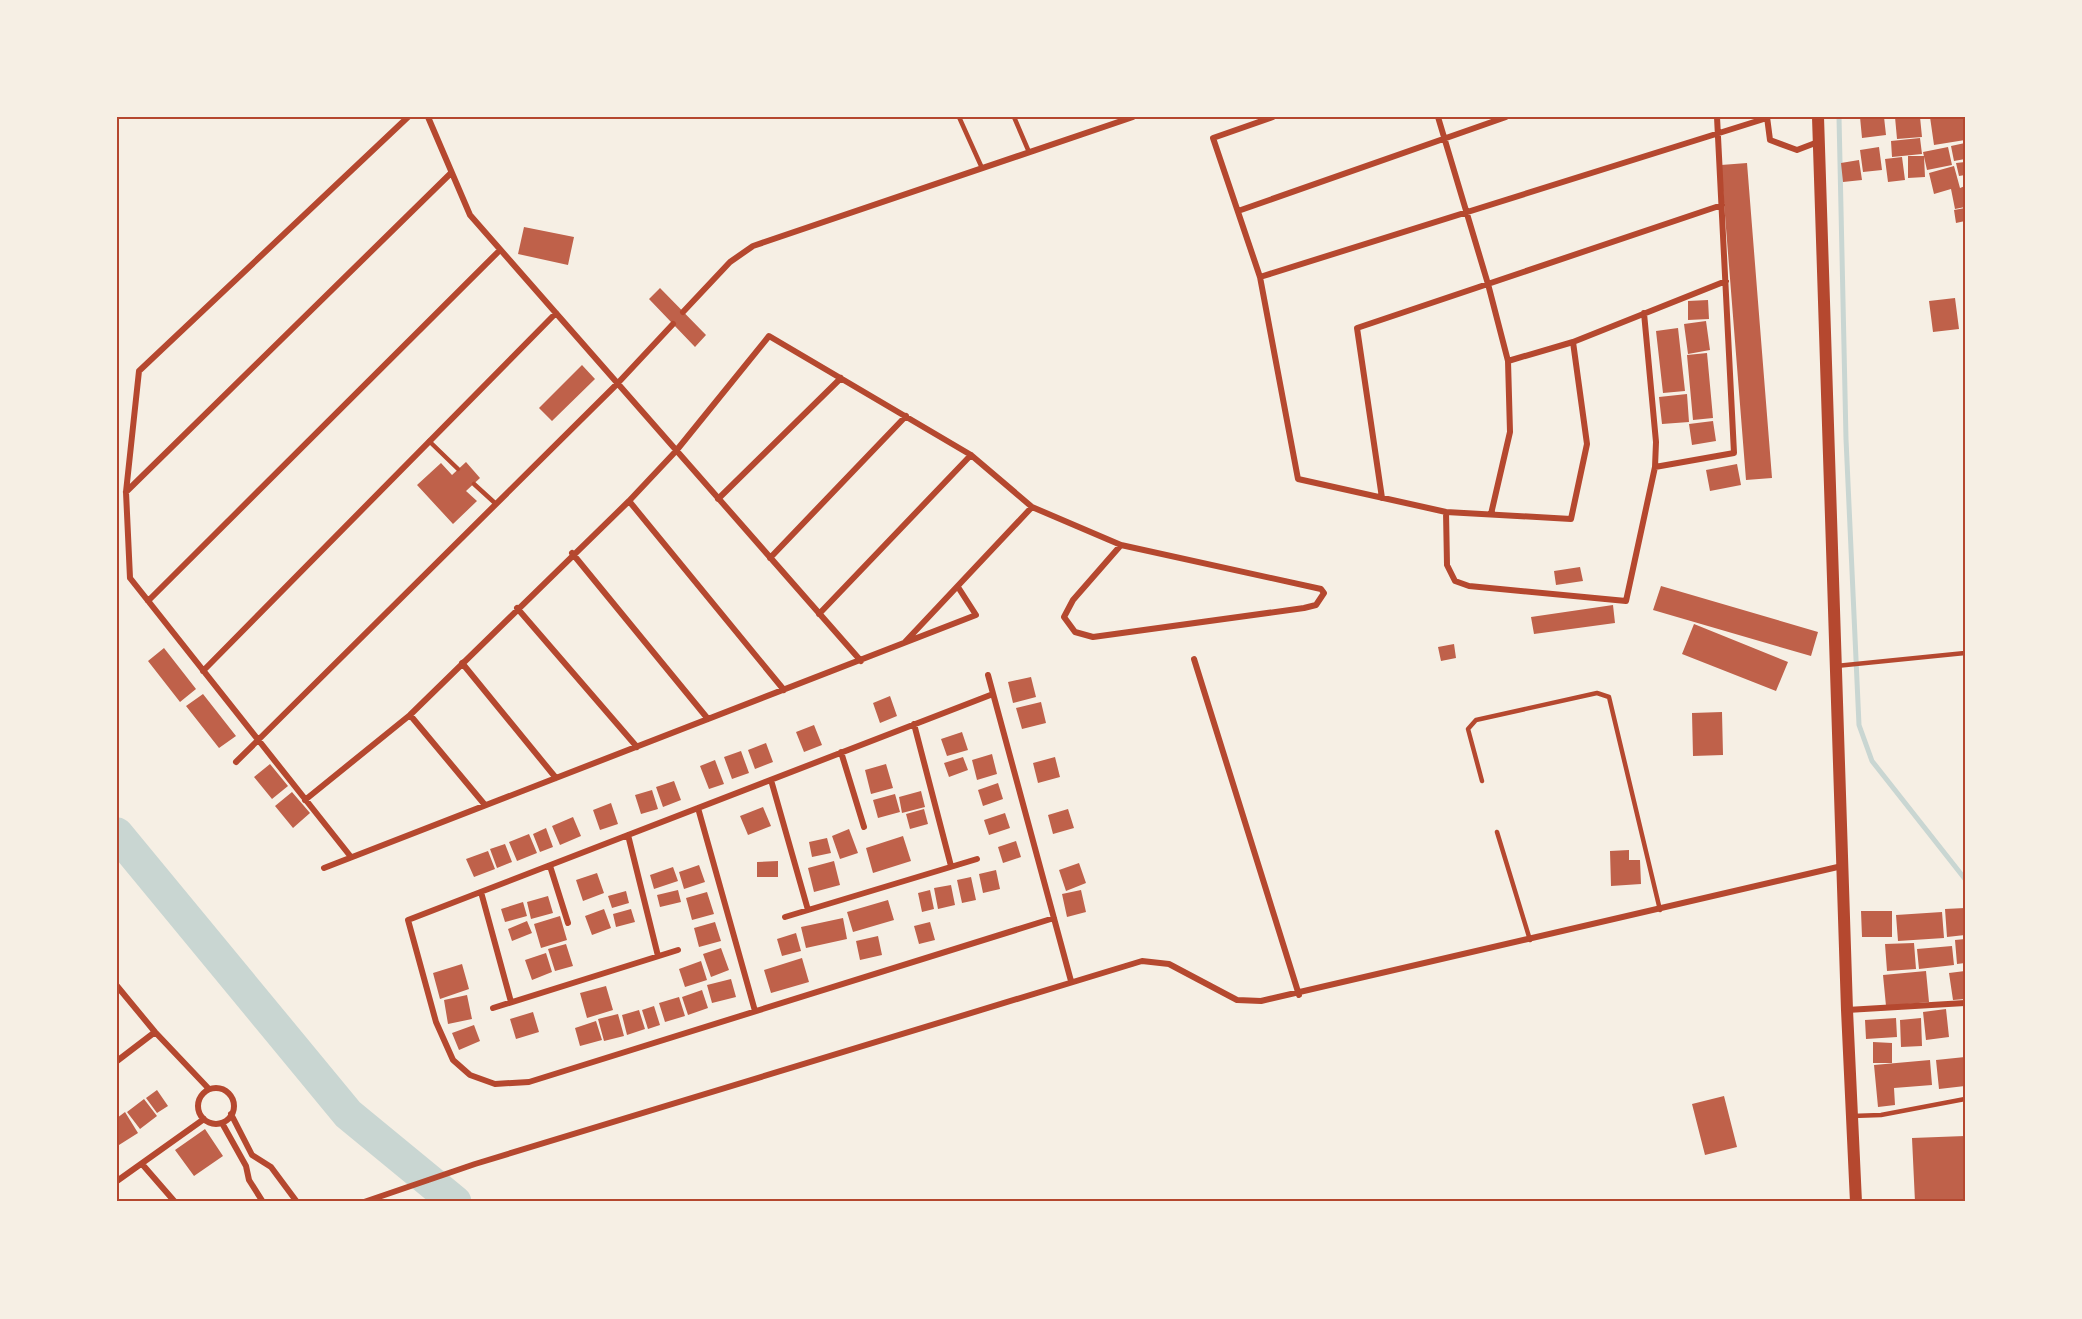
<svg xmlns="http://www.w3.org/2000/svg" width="2082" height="1319" font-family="Spectral,serif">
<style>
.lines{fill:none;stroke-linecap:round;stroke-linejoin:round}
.stream{stroke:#c9d6d2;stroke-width:5}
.river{stroke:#c9d6d2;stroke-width:33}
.building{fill:#bf614a}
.service{stroke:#b5482f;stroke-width:4.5}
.minor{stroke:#b5482f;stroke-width:6}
.secondary{stroke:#b5482f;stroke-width:12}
.neatline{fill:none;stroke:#b5482f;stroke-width:2}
</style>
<rect width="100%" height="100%" fill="#f6efe4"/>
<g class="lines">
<path class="stream" d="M1839,117L1846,439L1859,725L1872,761L1965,879"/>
<path class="river" d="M117,834L348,1114L455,1202"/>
</g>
<path class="building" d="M1860,117H1884L1886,135L1862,138Z
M1895,117H1920L1922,137L1897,139Z
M1930,117H1965V140L1934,145Z
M1920,138L1922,154L1892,157L1891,141Z
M1965,143V159L1954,161L1951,146Z
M1879,147L1882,170L1863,172L1860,150Z
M1948,147L1952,165L1927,170L1923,152Z
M1908,156H1924L1925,177L1908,178Z
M1902,157L1905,180L1888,182L1885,159Z
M1859,160L1862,180L1843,182L1841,163Z
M1965,162V175L1959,176L1956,163Z
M1747,163L1772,478L1746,480L1721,165Z
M1954,166L1960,188L1965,186V207L1955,209L1951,189L1934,194L1929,173Z
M1965,208V221L1956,223L1954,210Z
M524,227L574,237L568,265L518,254Z
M660,288L706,335L695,347L649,299Z
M1955,298L1959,329L1933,332L1929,301Z
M1708,300L1709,319L1688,320V301Z
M1706,321L1710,350L1688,354L1684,324Z
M1678,328L1685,391L1663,393L1656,331Z
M1707,353L1713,418L1693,420L1687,355Z
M582,365L595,379L552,421L539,408Z
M1687,394L1689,422L1662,424L1659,397Z
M1713,421L1716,441L1692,445L1689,424Z
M466,462L480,478L466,491L477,501L453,524L417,485L441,463L452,475Z
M1737,464L1741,485L1710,491L1706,470Z
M1580,567L1583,581L1556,585L1554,571Z
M1661,586L1818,632L1811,656L1653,610Z
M1613,605L1615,623L1534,634L1531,617Z
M1694,624L1788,662L1776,691L1682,654Z
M1454,644L1456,658L1441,661L1438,647Z
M164,648L196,689L180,702L148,661Z
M1031,677L1036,697L1013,703L1008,682Z
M203,694L236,736L219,748L186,706Z
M890,696L897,716L880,723L873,703Z
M1041,702L1046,723L1022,729L1016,708Z
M1722,712L1723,755L1693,756L1692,713Z
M814,725L822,745L804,752L796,732Z
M962,732L968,750L947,756L941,739Z
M766,743L773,762L755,769L748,750Z
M741,751L749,773L732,779L724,757Z
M992,754L997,774L977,780L972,760Z
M963,757L968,770L949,777L944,763Z
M1055,757L1060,777L1038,783L1033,763Z
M715,760L724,784L709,789L700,766Z
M270,764L288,786L272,799L254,777Z
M886,764L893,788L871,794L865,770Z
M674,781L681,800L663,807L656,787Z
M998,783L1003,799L983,806L978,790Z
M652,790L658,809L641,814L635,795Z
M921,791L925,807L902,813L899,797Z
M292,792L310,813L293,828L275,806Z
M895,794L900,812L878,818L873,800Z
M611,803L618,824L600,830L593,810Z
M763,807L771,826L748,835L740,816Z
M924,809L928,824L910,829L906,814Z
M1068,809L1074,828L1053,834L1048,815Z
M1005,813L1010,828L989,835L984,820Z
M573,817L581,836L560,845L552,826Z
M546,828L553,847L540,852L533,834Z
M849,829L858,853L840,859L832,836Z
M529,834L537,853L517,861L509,842Z
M903,836L911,861L873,873L866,848Z
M827,838L831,853L812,857L809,842Z
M1016,841L1021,857L1003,863L998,847Z
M505,844L512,862L497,868L490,849Z
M1629,850V860H1640L1641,884L1611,886L1610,851Z
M488,851L495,869L474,877L466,859Z
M778,861V877H757V862Z
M834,861L840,885L814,892L808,868Z
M1079,863L1086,883L1066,891L1059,870Z
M699,865L705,882L684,889L679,872Z
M673,867L678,881L654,889L650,875Z
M996,870L1000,889L983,893L979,874Z
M597,873L604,893L583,901L576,880Z
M971,877L976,900L962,903L957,880Z
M951,885L955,905L938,909L934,888Z
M678,890L681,902L660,907L657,895Z
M930,890L934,909L922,912L918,893Z
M1081,890L1086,912L1067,917L1062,894Z
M626,891L629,903L612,908L608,896Z
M707,892L714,914L692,920L686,898Z
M548,896L553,913L531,919L527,902Z
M888,900L894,920L853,932L847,912Z
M523,902L527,916L505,922L501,909Z
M1965,908V935L1947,937L1945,909Z
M604,909L611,928L592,935L585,916Z
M631,909L635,922L616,927L613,914Z
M1861,911H1892V937H1862Z
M1942,912L1944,938L1898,941L1896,915Z
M560,916L567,940L541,948L534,924Z
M843,918L847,939L806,948L801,927Z
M527,921L532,933L512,941L508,929Z
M715,922L721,941L699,947L694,928Z
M930,922L935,940L919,944L914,926Z
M796,933L801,951L782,956L777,939Z
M878,936L882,955L860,960L856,941Z
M1965,939V963L1957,964L1955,940Z
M1914,943L1916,969L1887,971L1885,944Z
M566,944L573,966L555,971L548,949Z
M1952,946L1954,965L1919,969L1917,949Z
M721,948L729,970L711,977L703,954Z
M546,953L552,972L532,980L525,960Z
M802,958L809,982L771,993L764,970Z
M701,961L707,980L685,987L679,969Z
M462,964L469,989L440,999L433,973Z
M1926,971L1929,1002L1886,1006L1883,975Z
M1965,971V999L1953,1000L1949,973Z
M731,979L736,997L712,1003L707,985Z
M606,986L613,1010L587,1018L580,993Z
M702,990L708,1008L688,1015L682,997Z
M467,995L472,1019L448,1024L444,1000Z
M679,997L685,1016L665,1022L659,1003Z
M654,1006L660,1025L648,1029L642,1010Z
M1946,1009L1949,1037L1926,1040L1923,1012Z
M639,1010L645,1029L627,1035L622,1015Z
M533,1012L539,1032L516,1039L510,1019Z
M618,1014L624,1036L604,1041L598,1019Z
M1896,1018L1897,1037L1866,1039L1865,1020Z
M1921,1018L1922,1046L1901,1047L1900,1020Z
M596,1021L602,1040L580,1046L575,1028Z
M474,1025L480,1041L459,1050L452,1033Z
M1873,1042L1892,1043V1063H1873Z
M1965,1057V1086L1939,1089L1936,1060Z
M1930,1060L1932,1085L1894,1088L1895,1105L1878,1107L1874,1065Z
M157,1090L168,1106L157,1113L146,1098Z
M1724,1096L1737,1147L1705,1155L1692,1104Z
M144,1099L157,1116L140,1129L127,1112Z
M125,1112L138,1133L119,1145L117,1118Z
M205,1129L223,1156L194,1176L175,1150Z
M1965,1136V1202H1915L1912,1138Z"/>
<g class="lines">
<path class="service" d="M959,117L982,168
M1014,117L1029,152
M429,441L458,469
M474,484L496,504
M1836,666L1965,653
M1482,781L1468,729L1476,720L1597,693L1609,697L1660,910
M1497,832L1530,940
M1852,1116L1881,1115L1965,1099"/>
<path class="minor" d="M428,117L470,215L861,661
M1273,117L1213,138L1260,277L1298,479L1446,512L1571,519L1587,444L1573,342
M1438,117L1488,284L1508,361L1510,432L1491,514
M1767,117L1770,140L1797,150L1818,142
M1238,211L1506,117
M1260,277L1767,118
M683,312L730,262L753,246L1133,117
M1508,361L1573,342L1726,281
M1655,467L1734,453L1717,117
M126,492L450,174
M1382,498L1357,328L1722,205
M718,499L841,378
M629,501L784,690
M1446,512L1447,565L1455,581L1469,586L1626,601L1655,467L1656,442L1644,313
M572,553L708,719
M770,558L906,416
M148,601L500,250
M517,608L637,747
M819,614L971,455
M905,642L1032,507
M1194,659L1299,995
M462,663L556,778
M203,671L556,313
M988,675L1071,981
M993,694L408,920L436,1022L453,1060L470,1075L495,1084L529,1082L1054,918
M410,715L485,805
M914,724L951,866
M841,752L864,827
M236,762L617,384L673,324
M771,780L808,910
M305,800L410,715L629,501L676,451L769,336L971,455L1032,507L1121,545L1321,589L1324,593L1316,605L1304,608L1093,637L1075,632L1064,617L1073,600L1121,545
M698,808L755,1011
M628,835L658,956
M351,857L130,578L126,492L139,371L408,117
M550,866L568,923
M324,868L976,615L958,587
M481,892L511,1002
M785,917L977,859
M117,986L155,1032L209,1089
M493,1008L678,950
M1847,1010L1965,1003
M117,1061L155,1032
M198 1106a18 18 0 1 1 36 0a18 18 0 1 1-36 0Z
M231,1114L252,1155L271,1167L297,1202
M222,1123L246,1166L249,1180L263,1202
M142,1164L175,1202
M117,1181L204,1119
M364,1202L475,1164L1142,961L1169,964L1237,1000L1261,1001L1842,866"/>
<path class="secondary" d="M1818,117L1847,1010L1856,1202"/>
</g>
<rect width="2082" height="1319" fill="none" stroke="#f6efe4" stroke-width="237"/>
<rect x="118" y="118" width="1846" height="1082" class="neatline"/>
</svg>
